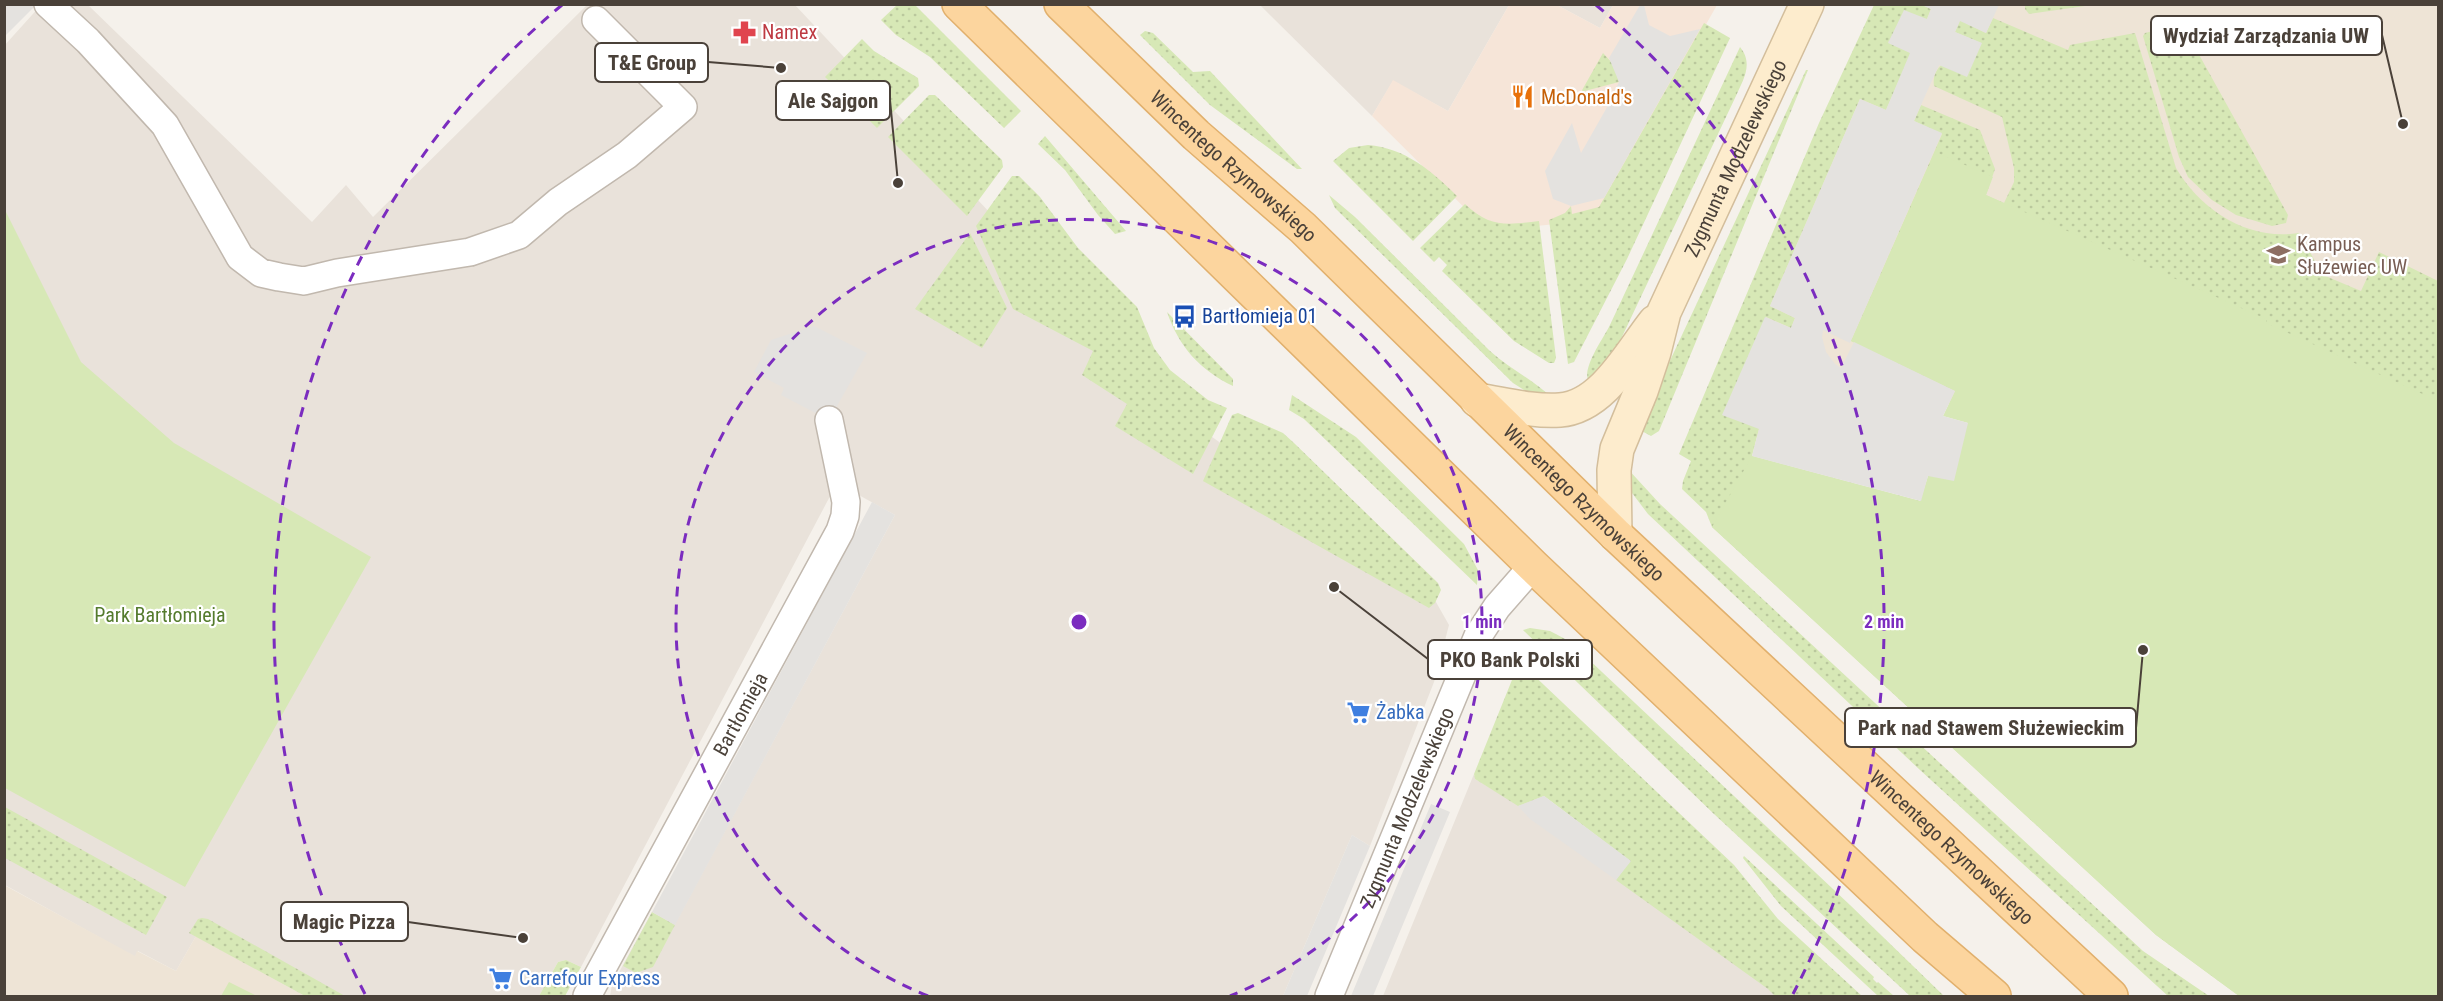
<svg xmlns="http://www.w3.org/2000/svg" width="2443" height="1001" font-family="'Roboto Condensed',sans-serif">
<style>
.residential{fill:#e9e2da}
.commercial{fill:#f6e5d8}
.education{fill:#eee4d6}
.grass{fill:url(#grass-dots)}
.park{fill:#d7e8b6}
.parking{fill:#e4e2df}
.lines{fill:none;stroke-linecap:round;stroke-linejoin:round}
.street-casing{stroke:#c1b8ae;stroke-width:30}
.secondary-casing{stroke:#d3be9c;stroke-width:36}
.primary-casing{stroke:#e1b06d;stroke-width:36}
.street{stroke:#fff;stroke-width:27}
.secondary{stroke:#fdeccd;stroke-width:33}
.primary{stroke:#fcd59e;stroke-width:33}
.ring{fill:none;stroke:#7b2cbf;stroke-width:3;stroke-dasharray:10 8}
.labels{text-anchor:middle;stroke-width:4.5;stroke-linejoin:round;paint-order:stroke}
.health-label{font-size:20px;fill:#be3a42;stroke:#fff;text-anchor:start}
.food-label{font-size:20px;fill:#c56008;stroke:#fff;text-anchor:start}
.street-label{font-size:20px;fill:#4a4139;stroke:#fff}
.education-label{font-size:20px;fill:#785e54;stroke:#fff;text-anchor:start}
.transit-label{font-size:20px;fill:#164399;stroke:#fff;text-anchor:start}
.park-label{font-size:20px;fill:#547b2d;stroke:#fff}
.shop-label{font-size:20px;fill:#366cbe;stroke:#fff;text-anchor:start}
.centre{fill:#7b2cbf;stroke:#fff;stroke-width:3}
.ring-label{font-size:18px;text-anchor:middle;font-weight:bold;fill:#7b2cbf;stroke:#fff;stroke-width:4.5;stroke-linejoin:round;paint-order:stroke}
.leader{fill:none;stroke:#4a4139;stroke-width:2}
.callout-dot{fill:#4a4139;stroke:#fff;stroke-width:2}
.callout{fill:#fff;stroke:#4a4139;stroke-width:2}
.callout-label{font-size:21px;text-anchor:middle;font-weight:bold;fill:#4a4139}
</style>
<defs>
<pattern id="grass-dots" width="8" height="8" patternUnits="userSpaceOnUse" patternTransform="scale(1.5)"><rect width="8" height="8" fill="#d7e8b6"/><path d="M2 2h.1M6 6h.1" fill="none" stroke="#bac89d" stroke-width="1.8" stroke-linecap="round"/></pattern>
</defs>
<rect width="100%" height="100%" fill="#f5f1eb"/>
<path class="residential" d="M41,5H88L312,222L346,185L373,217L587,5H795L1176,411L1432,595L1449,625L1434,682L1370,846L1352,835L1283,996H610L612,985L652,912L675,924L895,515L837,483L581,967L566,960L558,962L539,996H305L196,936L176,971L138,951L135,957L5,885L4,46Z
M1260,5H1509L1448,111L1393,81L1372,116Z
M1557,5H1613L1600,28Z
M1474,774L1475,779L1518,805L1544,796L1785,996H1383Z"/>
<path class="commercial" d="M1509,5H1557L1600,28L1613,5H1717L1595,220L1488,231L1372,116L1393,80L1448,111Z"/>
<path class="education" d="M1901,5H2438V401L2266,319L1985,195L1993,177L1851,340L1974,400L1709,444Z
M4,885L135,956L137,951L176,971L196,936L305,996H5Z"/>
<path class="grass" d="M898,4L915,5L1021,111L1004,128L930,57L896,35L881,20Z
M1874,5H1922L1931,9L1927,19L1888,42L1911,53L1886,110L1860,99L1770,306L1795,318L1791,328L1766,317L1759,429L1752,456L1920,501L1968,423L1955,391L1851,341L1942,134L1914,121L1921,105L1980,130L1995,169L1986,195L2004,203L2014,182V168L2002,117L1934,86C1930,61 1963,52 1981,43L1955,32L1960,20L1986,33L1993,18L2068,50L2070,45L2135,33L2176,168C2201,211 2249,241 2299,233L2323,275L2361,291L2379,252L2438,281V415L2239,996L2156,935L1712,527L1706,512L1682,489L1683,481L1691,461L1679,454L1819,123Z
M2025,5V4L2085,5V6L2029,14L2025,9Z
M1704,23L1730,38L1627,259L1574,362L1568,364L1549,220L1565,213L1571,206L1572,214L1599,207Z
M2157,30L2178,34L2192,42L2288,215L2286,223L2272,226L2236,215L2212,200L2188,177L2179,157L2143,36L2145,33Z
M1145,31L1153,33L1193,72L1210,71L1302,169H1297L1210,105L1140,35Z
M862,39L874,51L918,78L919,86L877,128L825,77Z
M1740,47C1754,64 1743,80 1735,98L1620,341L1602,372L1588,380C1583,367 1602,340 1609,327Z
M1603,53L1614,65L1619,82L1581,92Z
M1806,70H1808L1659,431L1651,436L1638,429Z
M929,95H935L1002,160L1003,167L967,216L888,137Z
M1045,136L1126,231L1115,234L1098,215L1065,170L1038,144Z
M1368,145C1405,148 1432,171 1457,196L1413,241L1333,161L1349,148Z
M1012,176H1019L1040,197L1078,248L1137,307L1154,348L1170,370L1208,400L1227,408L1193,474L1115,426L1127,404L1082,375L1093,351L1013,309L976,226Z
M1329,195L1355,217L1490,351C1510,369 1534,380 1553,399L1532,395L1513,383L1335,208Z
M1465,204C1490,228 1507,225 1539,221L1556,358L1554,363H1549L1514,341L1442,271L1447,265L1439,257L1434,262L1420,248Z
M970,233L1007,308L982,348L915,309Z
M1167,312L1233,379V386C1200,370 1179,347 1167,312Z
M1292,395L1356,437L1464,544L1478,570L1477,585L1304,419L1289,410Z
M1238,413L1283,433L1294,443L1438,583L1441,590L1435,603L1429,608L1203,481L1232,415Z
M1626,467L1660,504L2143,951L2209,996H2168L1920,770L1648,514L1632,493Z
M1530,628L1550,631L1569,641L1850,905L1944,996H1910L1714,814L1523,630Z
M1525,667L1734,865L1778,919L1862,996H1775L1768,989L1616,880L1630,861L1544,796L1518,806L1475,779L1474,774L1516,670Z
M5,807L167,897L146,935L5,858Z
M1744,856L1874,977L1873,979L1877,983L1878,982L1894,996H1878L1781,906L1743,858Z
M652,912L675,925L653,967L636,973L623,966Z
M202,918L208,919L345,996H305L189,933L198,919Z
M566,960L581,967L565,996H539L558,962Z"/>
<path class="park" d="M1935,152L1993,177L1986,195L2266,319V323L2438,401V996H2239L2156,935L1712,527L1752,456L1920,501L1928,476L1968,423L1943,416L1955,391L1851,341Z
M4,208L81,362L174,443L371,557L185,887L5,788Z
M229,982L257,996H221Z"/>
<path class="parking" d="M5,5H36L5,36Z
M1640,5H1644L1649,25L1670,36L1700,29L1604,198L1571,206L1553,199L1545,171L1572,123L1581,153L1606,109L1619,82L1609,58Z
M1922,5H1999L1986,33L1960,21L1955,32L1982,43L1967,77L1939,65L1921,105L1914,121L1942,133L1850,343L1823,330L1822,337L1826,352L1835,364L1841,368L1854,342L1955,391L1943,416L1968,423L1954,481L1928,476L1921,501L1752,456L1759,429L1722,415L1765,317L1791,328L1795,318L1770,306L1860,99L1886,110L1910,53L1888,43L1904,10L1927,19L1931,9Z
M814,326L867,353L829,420L781,395L784,388L754,372L771,340Z
M872,502L895,515L675,925L652,912Z
M1544,796L1631,861L1616,880L1530,819L1518,806Z
M1431,804L1450,812L1373,996H1351Z
M1352,835L1370,846L1307,996H1283Z"/>
<g class="lines">
<defs>
<g id="street">
<path d="M48,4L88,41L165,125L240,257L261,273L279,277L304,281L337,273L470,252L519,235L558,202L627,155L683,107L596,20"/>
<path id="s1" d="M587,996L840,531L845,516L846,502L829,420"/>
<path id="s2" d="M1329,996L1478,636L1497,607L1533,566"/>
</g>
<g id="secondary">
<path d="M1477,400C1504,404 1533,412 1560,410C1603,407 1631,352 1655,322"/>
<path id="s3" d="M1615,534L1614,470L1617,449L1641,391L1654,352L1664,312L1807,4"/>
</g>
<g id="primary">
<path d="M959,4L1533,566L1925,937L1994,996"/>
<path id="s4" d="M1061,4L1196,135L1303,228L1615,534L2111,996"/>
</g>
</defs>
<use href="#street" class="street-casing"/>
<use href="#secondary" class="secondary-casing"/>
<use href="#primary" class="primary-casing"/>
<use href="#street" class="street"/>
<use href="#secondary" class="secondary"/>
<use href="#primary" class="primary"/>
</g>
<g class="ring">
<path d="M928 996A403 403 0 1 1 1230 996"/>
<path d="M365 994A805 805 0 0 1 562 5M1596 5A805 805 0 0 1 1793 994"/>
</g>
<defs>
<symbol id="pharmacy-bare" viewBox="-9 -9 18 18"><path d="M-2-6h4v4h4v4h-4v4h-4v-4h-4v-4h4Z" fill="#e0444e" stroke="#fff" stroke-width="2.5" paint-order="stroke"/></symbol>
<symbol id="restaurant-bare" viewBox="-9 -9 18 18"><path d="M-5-6h1v4h1v-4h1v4h1v-4h1v5L-1.5 .5V6h-2V.5L-5-1ZM5-6V6H3V1.5H1.5Q1.5-4 5-6Z" fill="#e8710a" stroke="#fff" stroke-width="2.5" paint-order="stroke"/></symbol>
<symbol id="university-bare" viewBox="-9 -9 18 18"><path d="M0-5L7-2L0 1L-7-2ZM-4 1L0 2.5L4 1V4Q0 6-4 4Z" fill="#8d6e63" stroke="#fff" stroke-width="2.5" paint-order="stroke"/></symbol>
<symbol id="bus-bare" viewBox="-9 -9 18 18"><path d="M-5-6H5V4H4V6H2V4H-2V6H-4V4H-5ZM-3.5-4V0h7V-4ZM-3.5 1.2v1.5H-2V1.2ZM2 1.2v1.5H3.5V1.2Z" fill="#1a4fb4" stroke="#fff" stroke-width="2.5" paint-order="stroke"/></symbol>
<symbol id="supermarket-bare" viewBox="-9 -9 18 18"><path d="M-6-5.5h2.5l.6 2H6L4.5 2H-2.5L-4.4-4H-6ZM-1.5 3.2a1.3 1.3 0 1 0 .1 0ZM3 3.2a1.3 1.3 0 1 0 .1 0Z" fill="#3f7fe0" stroke="#fff" stroke-width="2.5" paint-order="stroke"/></symbol>
</defs>
<g fill-rule="evenodd">
<use href="#pharmacy-bare" x="728" y="16" width="33" height="33"/>
<use href="#restaurant-bare" x="1506" y="80" width="33" height="33"/>
<use href="#university-bare" x="2262" y="238" width="33" height="33"/>
<use href="#bus-bare" x="1168" y="300" width="33" height="33"/>
<use href="#supermarket-bare" x="1342" y="696" width="33" height="33"/>
<use href="#supermarket-bare" x="484" y="962" width="33" height="33"/>
</g>
<g class="labels">
<g class="health-label">
<text x="762" y="39">Namex</text>
</g>
<g class="food-label">
<text x="1541" y="104">McDonald's</text>
</g>
<g class="street-label">
<text dy="7" stroke="none"><textPath href="#s3" startOffset="400">Zygmunta Modzelewskiego</textPath></text>
<text dy="7" stroke="none"><textPath href="#s4" startOffset="237">Wincentego Rzymowskiego</textPath></text>
<text dy="7" stroke="none"><textPath href="#s4" startOffset="723">Wincentego Rzymowskiego</textPath></text>
<text dy="7" stroke="none"><textPath href="#s1" startOffset="321">Bartłomieja</textPath></text>
<text dy="7" stroke="none"><textPath href="#s2" startOffset="204">Zygmunta Modzelewskiego</textPath></text>
<text dy="7" stroke="none"><textPath href="#s4" startOffset="1227">Wincentego Rzymowskiego</textPath></text>
</g>
<g class="education-label">
<text x="2297" y="251">Kampus<tspan x="2297" dy="23">Służewiec UW</tspan></text>
</g>
<g class="transit-label">
<text x="1202" y="323">Bartłomieja 01</text>
</g>
<g class="park-label">
<text x="160" y="622">Park Bartłomieja</text>
</g>
<g class="shop-label">
<text x="1376" y="719">Żabka</text>
<text x="519" y="985">Carrefour Express</text>
</g>
</g>
<circle cx="1079" cy="622" r="9" class="centre"/>
<g class="ring-label">
<text x="1482" y="628">1 min</text>
<text x="1884" y="628">2 min</text>
</g>
<path class="leader" d="M2403 124L2382 35M781 68L708 62M898 183L890 100M1334 587L1428 659M2143 650L2136 728M523 938L408 922"/>
<g class="callout-dot">
<circle cx="2403" cy="124" r="6"/>
<circle cx="781" cy="68" r="6"/>
<circle cx="898" cy="183" r="6"/>
<circle cx="1334" cy="587" r="6"/>
<circle cx="2143" cy="650" r="6"/>
<circle cx="523" cy="938" r="6"/>
</g>
<g class="callout">
<rect x="2151" y="16" width="231" height="39" rx="6"/>
<rect x="595" y="43" width="113" height="39" rx="6"/>
<rect x="776" y="81" width="114" height="39" rx="6"/>
<rect x="1428" y="640" width="164" height="39" rx="6"/>
<rect x="1845" y="708" width="291" height="39" rx="6"/>
<rect x="281" y="902" width="127" height="39" rx="6"/>
</g>
<g class="callout-label">
<text x="2266" y="43">Wydział Zarządzania UW</text>
<text x="652" y="70">T&amp;E Group</text>
<text x="833" y="108">Ale Sajgon</text>
<text x="1510" y="667">PKO Bank Polski</text>
<text x="1991" y="735">Park nad Stawem Służewieckim</text>
<text x="344" y="929">Magic Pizza</text>
</g>
<rect width="2443" height="1001" fill="none" stroke="#4a4139" stroke-width="12"/>
</svg>
